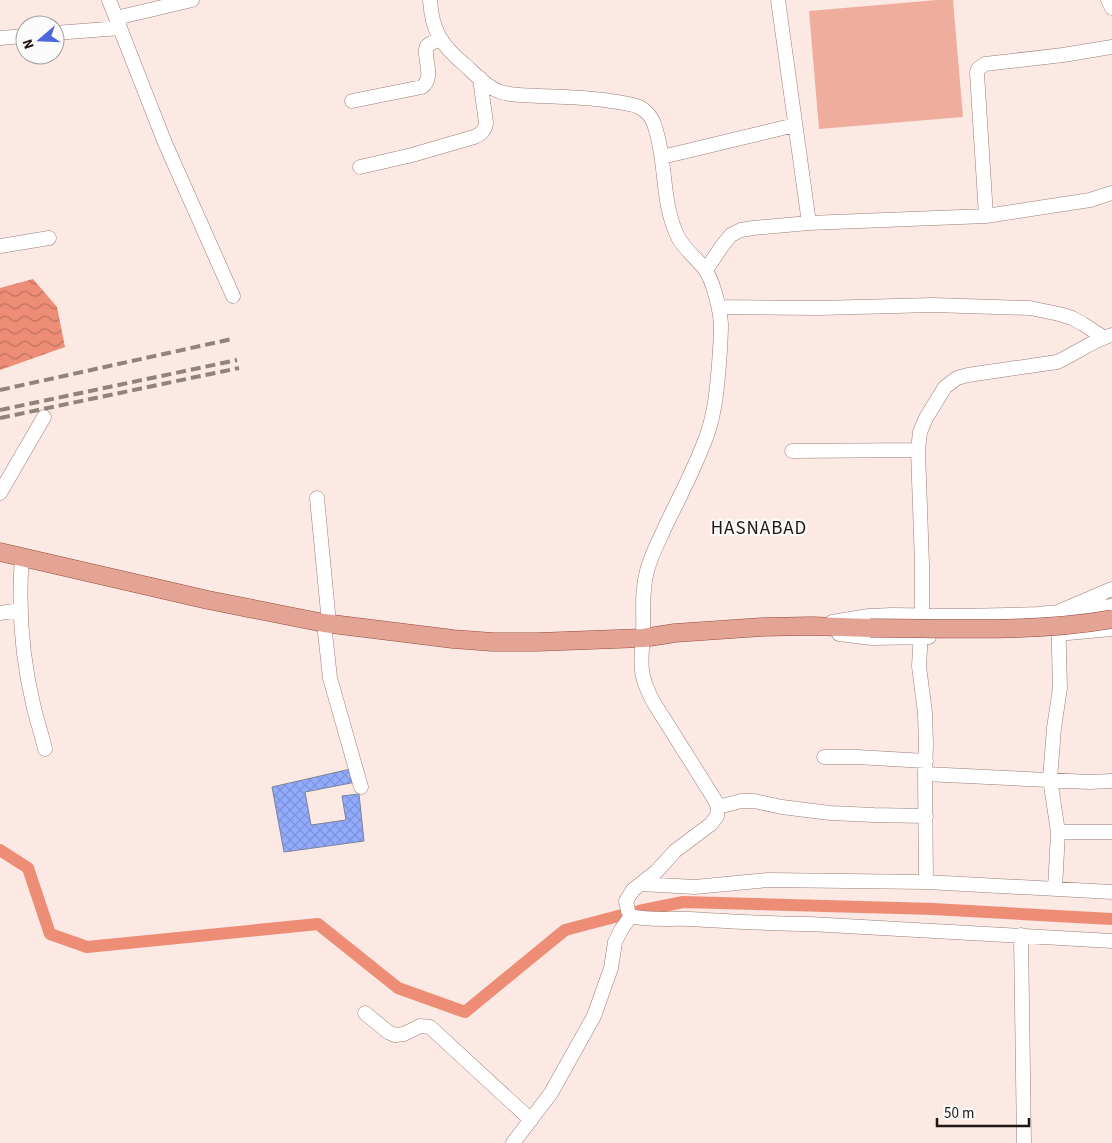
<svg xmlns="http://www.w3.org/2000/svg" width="1112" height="1143" font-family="'Source Sans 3',sans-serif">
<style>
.garden{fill:#eead9d}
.water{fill:url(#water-waves)}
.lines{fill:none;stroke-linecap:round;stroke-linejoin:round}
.canal{stroke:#ed8d76;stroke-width:12}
.building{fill:url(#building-cross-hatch);stroke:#7a839a}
.minor-casing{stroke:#9a7e77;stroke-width:15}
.major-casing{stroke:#934a39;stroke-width:19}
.minor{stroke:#fff;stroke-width:14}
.major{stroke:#e4a495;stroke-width:18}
.rail{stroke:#91827e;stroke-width:4;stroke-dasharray:10 5;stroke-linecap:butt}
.major-bridge-casing{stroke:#934a39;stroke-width:19;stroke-linecap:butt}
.major-bridge{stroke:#e4a495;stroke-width:18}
.labels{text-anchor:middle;stroke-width:4.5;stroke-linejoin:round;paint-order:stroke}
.quarter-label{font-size:19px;letter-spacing:1px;fill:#1f1512;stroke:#fbfbfb}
</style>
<defs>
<pattern id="water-waves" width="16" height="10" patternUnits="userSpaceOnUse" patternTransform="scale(1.25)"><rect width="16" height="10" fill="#ed8d76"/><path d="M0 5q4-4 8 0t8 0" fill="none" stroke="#bf725f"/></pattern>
<pattern id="building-cross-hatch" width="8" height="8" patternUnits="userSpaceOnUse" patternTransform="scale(1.25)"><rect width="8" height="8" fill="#91abfd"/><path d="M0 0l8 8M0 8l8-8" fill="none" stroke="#7d92d8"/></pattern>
</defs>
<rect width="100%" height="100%" fill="#fce9e4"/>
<path class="garden" d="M937,0H953L963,117L819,129L809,11Z"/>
<path class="water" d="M33,279L57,307L65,347L0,370V288Z"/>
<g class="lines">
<path class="canal" d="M0,850L28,868L50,934L87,947L318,924L398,988L465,1012L565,930L622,915
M639,911L683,902L933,909L1112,919"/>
</g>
<path class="building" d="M355,768L356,782L305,792L311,825L346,820L342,796L359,794L364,841L284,852L272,787Z"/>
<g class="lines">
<defs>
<path id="minor" d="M109,0L165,143L233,296
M430,0C432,31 441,45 465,65C476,75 489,90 505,93C516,96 529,95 541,96C566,97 592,97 617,102C624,103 632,104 639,107C647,111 653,119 655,127C667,163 661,203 678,237C684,249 696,258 704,268C713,279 720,310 721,324C721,337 720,351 719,364C717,389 715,412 707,435C696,466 680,496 666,525C659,541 651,555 647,571C641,592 644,613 643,634C641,665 638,674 654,703L715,800L718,807L717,816L711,824L675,851L657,871L633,890L626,901L628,911L631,916C650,921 670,918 689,919C730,921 770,924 810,924L1112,941
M778,0L809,223
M1108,0L1112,8
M116,18L192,0
M55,33L120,28
M0,38L25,36
M352,101L422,87C434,78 425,62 426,50L427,46L440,38
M662,157L795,125
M360,167L412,155L474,137C481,134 485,131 486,123L480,78
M986,216L977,73L978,69L985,64L1063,55L1112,47
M0,246L49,238
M706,270L722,246L731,235L741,230L753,228L809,223L986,216L1090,200L1112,193
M719,307L819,308L933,305L1030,308L1059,314L1072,318L1083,324L1103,337
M792,451L918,450
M0,493L44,417
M317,498L329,623
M22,557C18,607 22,659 34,708C37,721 42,735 45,749
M0,613L20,610
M832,622L869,616L892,615L961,616L1007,615L1039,614L1112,606
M324,623L330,678L361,787
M1068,633L1112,629
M839,634L872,638L929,637
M824,757H857L926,761
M925,774L1090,782L1112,781
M718,807L741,801H754L782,807L830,813L874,815L926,816
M1058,832H1112
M926,882L925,774L926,745L925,713L919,666L922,616V565L918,450L920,432L926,418L945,387L957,378L968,375L1057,362C1076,354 1092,340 1112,335
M641,884L695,887L768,880L926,882L1112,892
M1055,889L1058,832L1050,779L1054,728L1060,688L1058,612L1112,589
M1021,935L1024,1143
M365,1013L388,1032L395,1035L404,1034L420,1026L430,1027L531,1120
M513,1143L551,1093L594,1016L611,968L615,942L621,930L631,916"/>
<path id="major" d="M0,552L208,600L324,623L453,639L493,642H537L643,638L675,633L762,627L811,626L870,628"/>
</defs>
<use href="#minor" class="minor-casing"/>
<use href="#major" class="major-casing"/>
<use href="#minor" class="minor"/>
<use href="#major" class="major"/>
<path class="rail" d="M0,390L232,339
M0,410L237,360
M0,418L239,368"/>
<defs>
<path id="major-bridge" d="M870,628C951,628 1032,633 1112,619"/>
</defs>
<use href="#major-bridge" class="major-bridge-casing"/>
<use href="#major-bridge" class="major-bridge"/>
</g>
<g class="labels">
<g class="quarter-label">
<text x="759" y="534">HASNABAD</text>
</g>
</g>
<g transform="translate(40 40) rotate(251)"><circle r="24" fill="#fbfbfb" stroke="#a39f9e"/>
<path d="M0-4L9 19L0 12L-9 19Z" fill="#4c66db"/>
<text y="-8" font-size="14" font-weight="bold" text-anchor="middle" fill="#1f1512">N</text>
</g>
<path d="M937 1118v8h92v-8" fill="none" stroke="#1f1512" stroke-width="2.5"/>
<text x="944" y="1118" font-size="15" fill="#1f1512" stroke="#fbfbfb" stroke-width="4" paint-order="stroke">50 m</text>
</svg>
